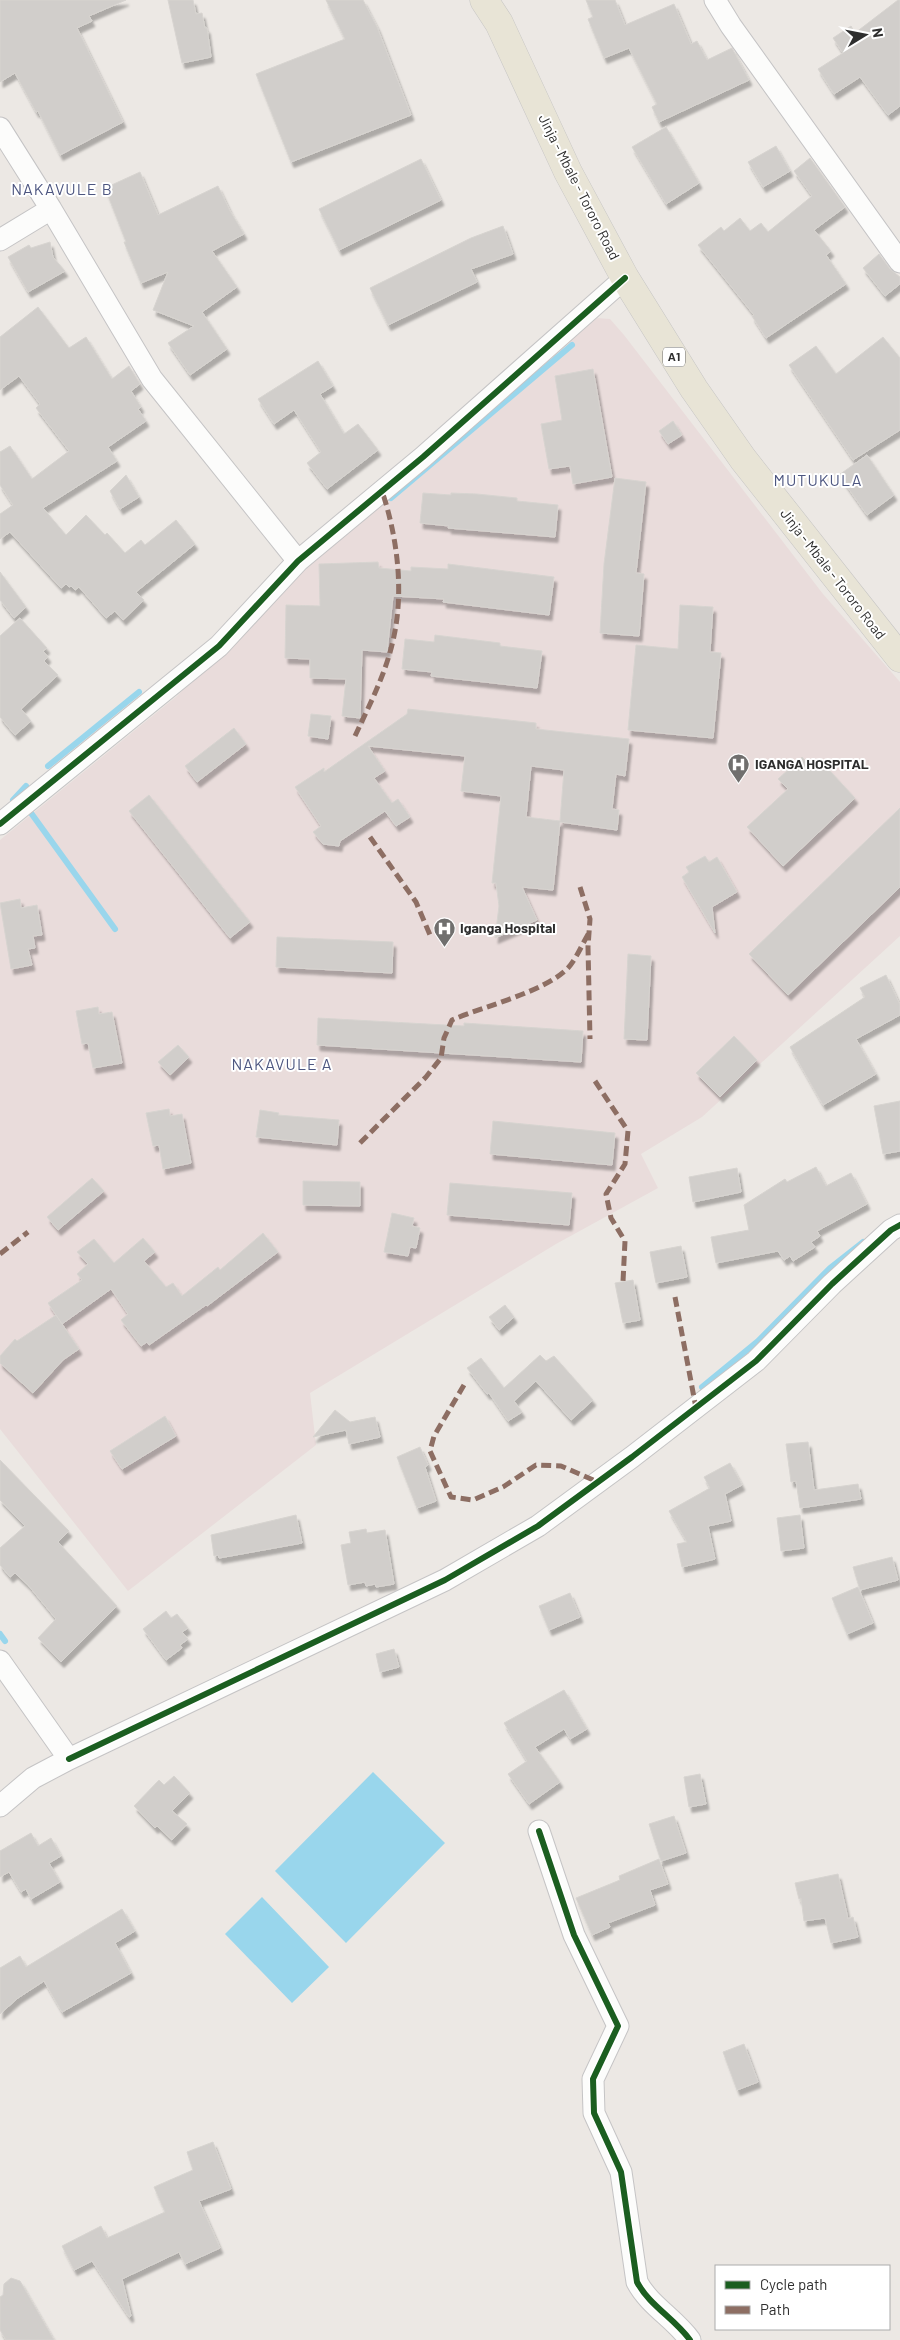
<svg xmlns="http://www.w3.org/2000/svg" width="900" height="2340" font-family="Barlow,sans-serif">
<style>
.medical{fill:#e9dcdb}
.water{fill:#99d6ec}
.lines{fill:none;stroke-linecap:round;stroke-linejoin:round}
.stream{stroke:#99d6ec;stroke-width:6}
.building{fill:#d1cecb;stroke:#d7d4d0;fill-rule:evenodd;filter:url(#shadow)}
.minor-casing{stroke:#c5c4c5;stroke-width:23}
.primary-casing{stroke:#c6c5c4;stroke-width:29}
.minor{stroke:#fcfcfb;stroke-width:21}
.primary{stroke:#e8e4d6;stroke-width:28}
.quiet{stroke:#8d6e63;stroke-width:5;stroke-dasharray:10 5;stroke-linecap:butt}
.cycleway-casing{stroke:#fff;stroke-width:9}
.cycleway{stroke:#1b5e20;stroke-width:6}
.labels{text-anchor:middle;stroke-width:4;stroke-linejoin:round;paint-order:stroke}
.shield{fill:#fff;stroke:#6d6d6d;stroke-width:1}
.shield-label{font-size:12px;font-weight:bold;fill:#2e2e2e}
.street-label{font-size:14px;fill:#2e2e2e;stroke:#fff}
.poi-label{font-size:14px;font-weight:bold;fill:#2e2e2e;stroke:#fff;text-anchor:start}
.quarter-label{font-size:16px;letter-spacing:1px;fill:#4d5680;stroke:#fff}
</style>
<defs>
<filter id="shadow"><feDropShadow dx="3" dy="5.5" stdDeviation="1" flood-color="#0004"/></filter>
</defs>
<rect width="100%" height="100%" fill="#ece8e4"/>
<path class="medical" d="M597,318L610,319L624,335L823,594L900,682V936L702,1117L641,1154L658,1188L556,1244L310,1393L316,1445L128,1591L0,1429V840L177,696L253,617L309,566Z"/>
<path class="water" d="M373,1772L445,1843L346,1943L275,1871Z
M262,1897L329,1967L292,2003L225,1934Z"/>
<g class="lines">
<path class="stream" d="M391,498L572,345
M48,766L139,692
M13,800L26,786
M31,813L115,929
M702,1387L758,1341L830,1268L863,1242
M0,1634L5,1641"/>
</g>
<path class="building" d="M0,0H126L89,16L92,21L77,28L123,122L60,155L38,111L36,112L15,73L0,82Z
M168,0H193L196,14L202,13L205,28H207L211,57L182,63Z
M326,0H363L377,27L411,115L291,162L256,74L345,39Z
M586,0H615L625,25L674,4L691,44L697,41L707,60L732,48L749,80L659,122L652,107L657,104L629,48L604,58L588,19L593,17Z
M898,0H900V106L888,115L860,77L834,94L818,69L843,53L833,38L851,26L855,33Z
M666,127L699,183L666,204L632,147Z
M776,146L790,171L763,187L748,162Z
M810,158L845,207L814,230L831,251L826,255L846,284L766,338L752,316L754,315L698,245L721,227L724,231L740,218L750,231L761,223L768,232L812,196L794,171Z
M421,159L441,200L339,250L319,209Z
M140,172L158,215L218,186L230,211L244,234L212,251L237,287L202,312L227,349L190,375L168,343L194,326L153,310L168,272L141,283L124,242H126L105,188Z
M503,226L513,254L471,269L477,282L388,325L370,288L471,238Z
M50,242L53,257L65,271L28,292L8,257L29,245L31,248Z
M879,254L890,269L900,277V284L885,296L863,268Z
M38,307L69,348L86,337L112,379L129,366L140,384L131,391L141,407L138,409L146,421L108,447L117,461L43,508L66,535L86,515L105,535L107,533L125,553L141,540L145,545L176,520L195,544L136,592L144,600L123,620L115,611L106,618L79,587L75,590L71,586L69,587L66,584L61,588L10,532L0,539V514L13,505L0,485V452L10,446L32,479L69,451L36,408L40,404L19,376L0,390V337Z
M883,337L900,358V430L853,460L789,365L816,346L836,374Z
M318,361L333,386L320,394L344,434L358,424L378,450L327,489L307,463L321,452L294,410L274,424L258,399Z
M593,369L612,477L573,484L570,466L549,469L541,424L562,420L555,376Z
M673,421L682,435L668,444L659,431Z
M867,455L894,495L867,515L839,475Z
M126,475L139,497L120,509L110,491Z
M615,478L646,482L636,573L644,574L639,636L600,633L604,564Z
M423,493L451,495V493L477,494L517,498V501L558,505L555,537L448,528L449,526L420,523Z
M378,562L379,568L411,571V567L448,569V564L554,577L549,615L443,602L444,599L393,596L387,652L362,650L360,718L342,716L346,679L310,678V659L285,658L286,605L320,606L319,564Z
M0,572L26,607L14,618L0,600Z
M680,605L713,607L710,652L721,653L713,738L628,730L636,645L678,649Z
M20,618L47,648L43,651L48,657L44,661L58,675L21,709L31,721L15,735L0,717V636Z
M435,635L500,643V646L542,651L537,688L431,676L432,672L402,669L405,639L434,642Z
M408,709L536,723V729L629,739L625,776L616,774L612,809L619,810L617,830L560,822L553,890L522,887L537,920L495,938L499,906L496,883H492L501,796L461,791L465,756L368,746L385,771L374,778L392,803L398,799L410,817L396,826L385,811L340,841L339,846L323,844L313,832L321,826L295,787L324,768V772L407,714ZM531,766L564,770L560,821L526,817Z
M311,714L331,716L328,739L308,736Z
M234,728L246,744L197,782L185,766Z
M802,757L811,767L819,759L855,798L783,866L747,827L788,789L778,779Z
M149,795L250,922L230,938L129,811Z
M900,808V887L788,995L749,954Z
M705,856L709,862L717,857L737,892L712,907L715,933L682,877L689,872L686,867Z
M20,899L21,908L37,905L42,935L33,936L35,948L28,949L32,965L11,969L0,903Z
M277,937L393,942L392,973L276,967Z
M628,954L651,956L647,1040L624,1039Z
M886,975L900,1005V1015L856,1039L876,1074L823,1105L790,1047L865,997L860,988Z
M98,1007L99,1014L112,1012L122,1063L93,1068L88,1043L82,1044L76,1011Z
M318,1018L464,1026V1023L583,1031L581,1062L317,1045Z
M734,1036L757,1060L720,1097L696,1073Z
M178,1045L189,1057L170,1075L158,1062Z
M900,1101V1151L883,1154L874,1106Z
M169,1109L170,1116L182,1114L191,1163L163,1169L159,1145L153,1146L146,1113Z
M260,1110L279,1113L278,1115L339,1120L337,1145L256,1137Z
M493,1121L615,1133L612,1165L490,1154Z
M816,1167L826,1186L851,1173L867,1204L817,1231L820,1236L811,1242L815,1247L793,1261L790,1256L784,1260L778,1251L716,1263L711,1237L749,1230L744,1205L785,1179L787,1182Z
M737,1168L741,1192L693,1202L689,1177Z
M92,1178L104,1191L58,1230L47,1217Z
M303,1181L360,1182V1206L303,1205Z
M450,1183L572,1193L569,1225L447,1215Z
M392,1213L414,1218L412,1226L420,1228L416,1248L410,1247L408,1256L384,1252Z
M263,1233L278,1252L207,1306L206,1305L149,1345L147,1342L141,1346L121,1320L128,1314L111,1289L62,1324L48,1303L82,1280L77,1274L88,1264L77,1252L94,1239L114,1263L143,1238L155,1252L144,1261L166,1287L173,1283L182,1296L218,1267L220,1270Z
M681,1246L687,1277L656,1283L650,1252Z
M633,1280L640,1320L623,1323L615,1283Z
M505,1305L514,1317L499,1330L489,1317Z
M56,1315L79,1349L63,1360L33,1393L0,1363V1356L15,1339L17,1341Z
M540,1355L546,1361L554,1356L593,1400L571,1420L536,1381L514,1401L522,1412L508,1421L489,1393L487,1394L467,1368L481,1358L504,1388Z
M335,1410L350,1422L375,1417L380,1437L349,1444L346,1430L313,1437Z
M165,1416L176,1436L122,1469L110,1451Z
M808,1442L814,1490L858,1484L861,1499L800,1508L796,1481L791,1482L786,1444Z
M420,1447L428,1465L425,1467L436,1501L417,1508L397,1457Z
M0,1460L69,1531L58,1542L117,1606L61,1662L38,1638L56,1619L28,1585L15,1573L10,1577L0,1565V1548L25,1526L0,1500Z
M730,1463L742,1485L725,1494L731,1521L708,1526L715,1559L682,1567L677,1544L687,1542L669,1511L710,1488L704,1477Z
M296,1515L302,1543L219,1558L218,1555L214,1556L211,1535Z
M800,1515L804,1548L781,1551L777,1518Z
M366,1529L367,1533L385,1530L394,1584L376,1587L375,1584L366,1586L365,1582L348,1585L341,1545L351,1543L349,1532Z
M892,1557L898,1580L860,1590L853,1567Z
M858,1587L873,1623L847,1634L832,1598Z
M570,1593L580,1617L549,1630L539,1606Z
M166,1611L171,1618L177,1614L188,1628L182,1632L188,1639L180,1645L182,1648L166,1660L143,1629Z
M394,1649L399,1667L380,1672L376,1654Z
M564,1690L587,1729L570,1739L564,1729L535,1747L560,1782L529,1804L508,1774L527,1761L504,1723Z
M700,1774L706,1804L689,1807L684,1777Z
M174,1776L190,1793L172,1811L187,1824L172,1840L157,1826L155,1828L134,1806L159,1780L164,1785Z
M674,1816L686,1853L661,1861L649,1824Z
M31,1833L38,1846L51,1838L61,1856L49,1863L60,1882L31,1899L26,1889L21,1892L9,1872L0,1877V1851Z
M659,1859L668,1884L650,1890L655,1905L608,1923L610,1927L592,1935L576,1898L620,1880L619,1876Z
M838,1874L848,1919L853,1917L858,1937L831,1943L825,1918L804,1921L801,1898L799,1899L795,1883Z
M122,1909L135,1931L115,1943L131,1973L62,2012L44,1981L18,1998L0,2014V1968L20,1956L26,1967Z
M744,2044L758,2082L737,2090L723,2052Z
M213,2142L231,2189L199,2201L220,2248L185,2264L179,2252L122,2279L131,2316L129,2317L92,2261L74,2270L62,2246L101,2226L107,2238L165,2212L154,2187L193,2170L187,2152Z
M11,2278L20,2281L54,2340H6L0,2330V2297L3,2295L4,2284Z"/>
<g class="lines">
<defs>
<path id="minor" d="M715,0L731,26L900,262
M0,128L51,209L152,379L298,561
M0,240L51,209
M0,824L219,646L298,561L423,457L625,278
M0,1661L69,1759L33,1778L0,1806
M69,1759L445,1580L538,1526L632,1457L756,1361L832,1284L891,1230L900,1225
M539,1831L574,1935L618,2026L593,2079L594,2113L621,2172L637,2282C649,2305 675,2319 690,2340"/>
<path id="primary" d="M484,0L499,23L568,172L625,278L694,389L743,459L900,658"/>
</defs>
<use href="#minor" class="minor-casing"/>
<use href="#primary" class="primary-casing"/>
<use href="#minor" class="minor"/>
<use href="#primary" class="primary"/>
<path class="quiet" d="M355,736C370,704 387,671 394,636C404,589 397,536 382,491
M370,837L416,902L430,935
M580,887L590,919L588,947L590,1039
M595,1081L628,1131L625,1164L606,1194L611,1218L625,1241L623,1282
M360,1143L426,1077L441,1058L444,1038L452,1020C484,1006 545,992 568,968C577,958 583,942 590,931
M0,1254L28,1232
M675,1297L696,1408
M464,1385L434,1436L430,1451L451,1497L473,1500L503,1487L536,1465L561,1466L598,1482"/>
<defs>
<path id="cycleway" d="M0,824L219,646L298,561L423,457L625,278
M69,1759L445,1580L538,1526L632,1457L756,1361L832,1284L891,1230L900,1225
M539,1831L574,1935L618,2026L593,2079L594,2113L621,2172L637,2282C649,2305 675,2319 690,2340"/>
</defs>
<use href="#cycleway" class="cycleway-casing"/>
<use href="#cycleway" class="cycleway"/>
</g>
<defs>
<symbol id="hospital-pin" viewBox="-11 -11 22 30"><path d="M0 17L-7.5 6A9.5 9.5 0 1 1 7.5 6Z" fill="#706f6e" stroke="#fff"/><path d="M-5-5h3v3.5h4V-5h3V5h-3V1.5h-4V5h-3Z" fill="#fff"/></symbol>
</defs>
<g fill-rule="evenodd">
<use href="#hospital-pin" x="726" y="752" width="25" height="34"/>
<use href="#hospital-pin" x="432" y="916" width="25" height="34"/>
</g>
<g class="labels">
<rect class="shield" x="663" y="347.5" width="22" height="19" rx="4"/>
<g class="shield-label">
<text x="674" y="361">A1</text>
</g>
<g class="street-label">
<text transform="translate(579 187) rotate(63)" y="5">Jinja - Mbale - Tororo Road</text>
<text transform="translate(833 574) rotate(52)" y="5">Jinja - Mbale - Tororo Road</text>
</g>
<g class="poi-label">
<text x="755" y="769">IGANGA HOSPITAL</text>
<text x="460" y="933">Iganga Hospital</text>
</g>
<g class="quarter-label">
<text x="62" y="195">NAKAVULE B</text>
<text x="818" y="486">MUTUKULA</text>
<text x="282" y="1070">NAKAVULE A</text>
</g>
</g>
<rect x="715" y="2265" width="175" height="65" fill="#ffffff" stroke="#ababab"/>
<rect x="725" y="2281" width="25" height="8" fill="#1b5e20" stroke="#ababab"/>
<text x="760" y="2290" font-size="15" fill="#2e2e2e">Cycle path</text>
<rect x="725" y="2306" width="25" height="8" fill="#8d6e63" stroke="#ababab"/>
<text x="760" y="2315" font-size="15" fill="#2e2e2e">Path</text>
<g transform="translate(865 35) rotate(80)" stroke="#ffffff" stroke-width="4" paint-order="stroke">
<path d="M0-4L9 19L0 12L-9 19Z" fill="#2e2e2e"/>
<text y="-8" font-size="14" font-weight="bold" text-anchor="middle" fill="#2e2e2e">N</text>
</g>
</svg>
